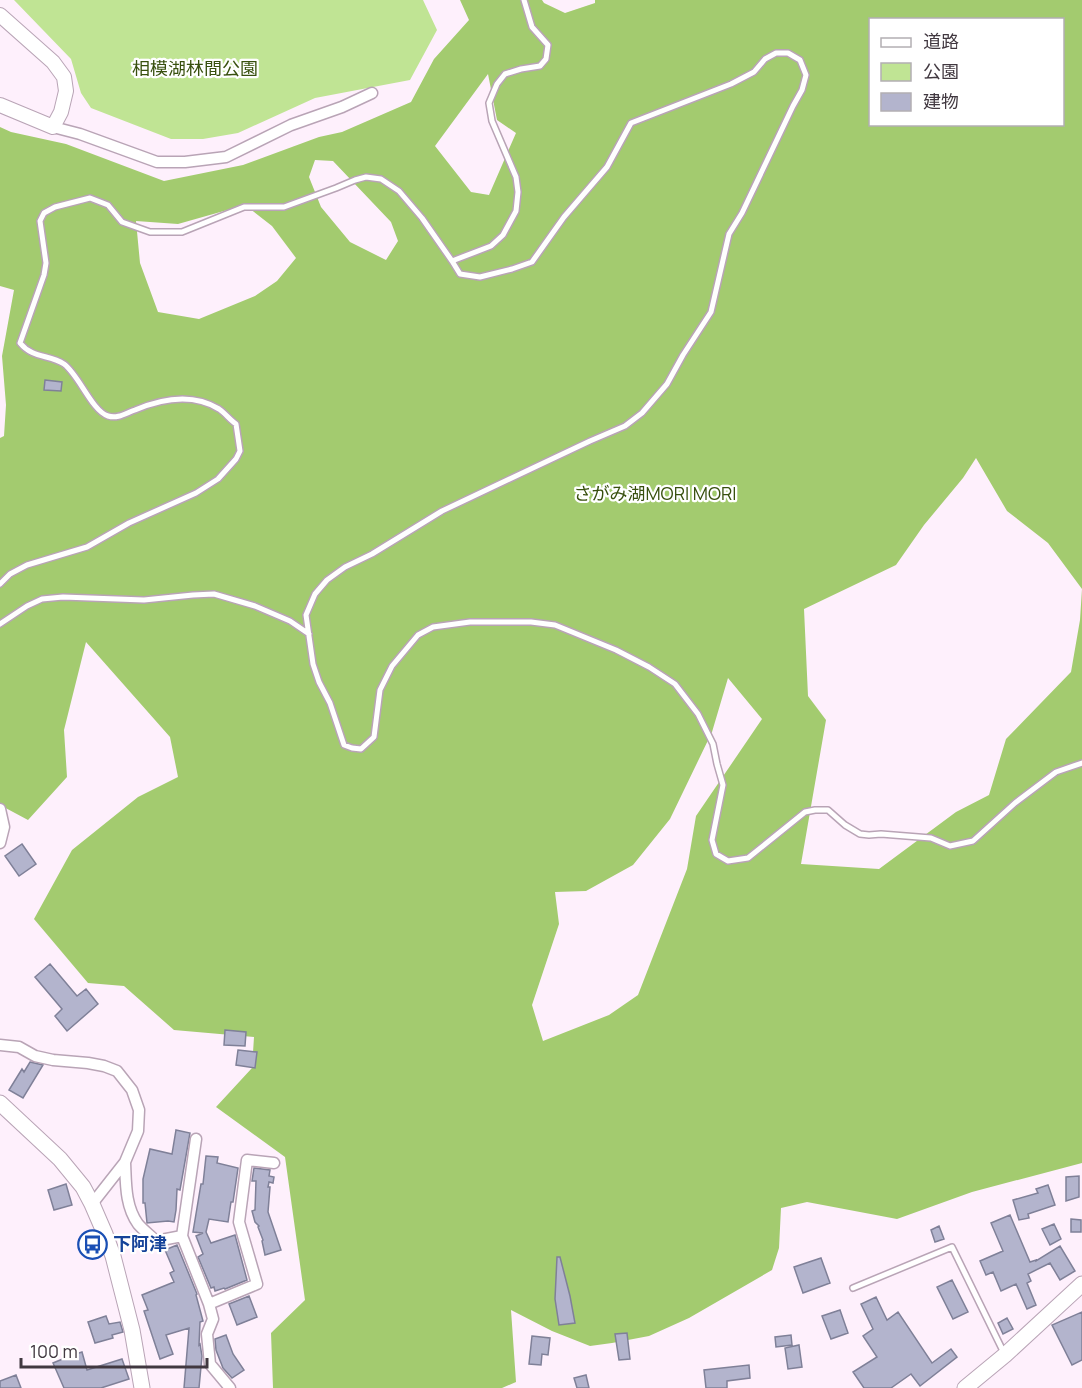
<svg xmlns="http://www.w3.org/2000/svg" width="1082" height="1388" font-family="Manrope,'Noto Sans JP',sans-serif">
<style>
.green{fill:#c0e494}
.forest{fill:#a3cb6f;fill-rule:evenodd}
.building{fill:#b3b4cd;stroke:#7f8098;stroke-width:1.5}
.lines{fill:none;stroke-linecap:round;stroke-linejoin:round}
.service-casing{stroke:#b9a4b6;stroke-width:8}
.minor-casing{stroke:#b9a4b6;stroke-width:13}
.tertiary-casing{stroke:#b9a4b6;stroke-width:16}
.secondary-casing{stroke:#b9a4b6;stroke-width:17}
.service{stroke:#fff;stroke-width:5}
.minor{stroke:#fff;stroke-width:10}
.tertiary{stroke:#fff;stroke-width:14}
.secondary{stroke:#fff;stroke-width:15}
.labels{text-anchor:middle;stroke-width:4.5;stroke-linejoin:round;paint-order:stroke}
.park-label{font-size:18px;fill:#38500e;stroke:#fff}
.transit-label{font-size:18px;font-weight:bold;fill:#164399;stroke:#fff;text-anchor:start}
</style>
<rect width="100%" height="100%" fill="#fef0fc"/>
<path class="green" d="M14,0H423L437,30L410,80L315,98L238,133L203,139H171L91,108L81,93L71,59Z"/>
<path class="forest" d="M460,0H542L544,3L565,13L595,3V0H1082V1163L972,1192L897,1219L807,1202L781,1208L779,1248L772,1270L689,1318L649,1336L612,1343L590,1346L552,1331L511,1310L516,1382L502,1388H273L271,1333L305,1300L285,1157L216,1107L252,1068L254,1037L174,1030L124,986L88,983L34,919L72,850L138,797L178,777L170,737L86,642L64,730L67,777L28,820L0,805V438L4,436L6,405L2,356L14,290L0,286V127L11,132L66,144L164,181L243,165L319,137L342,132L411,102L434,59L469,20ZM870,20H1062V124H870ZM488,74L497,120L516,133L489,195L471,192L435,146ZM315,160L333,161L391,222L398,241L386,260L350,242L321,207L309,177ZM245,205L272,226L296,258L277,281L255,296L199,319L158,312L140,263L136,221L178,224ZM976,458L1007,511L1048,543L1082,589L1080,620L1071,672L1006,739L989,795L956,812L879,869L801,864L826,720L808,696L804,609L896,565L924,525L963,478ZM728,678L762,719L696,816L687,869L638,995L609,1015L543,1041L532,1005L559,924L555,892L586,891L633,865L670,819L712,732Z"/>
<path class="building" d="M45,380L62,382L61,391L44,390Z
M22,844L36,864L19,876L5,856Z
M50,964L77,996L86,989L98,1004L67,1031L55,1016L62,1009L35,977Z
M225,1030L246,1032L245,1046L224,1045Z
M238,1050L257,1052L255,1068L236,1065Z
M30,1062L43,1065L23,1098L9,1090L22,1069L24,1072Z
M176,1130L190,1133L180,1190L177,1189L176,1210L174,1222L168,1221L147,1223L145,1203H143V1179L150,1149L172,1154Z
M206,1156L218,1157L217,1163L238,1168L233,1202H231L228,1222L209,1219L206,1232L211,1243L235,1235L247,1280L225,1289L224,1288L215,1291L214,1287L211,1288L198,1257L203,1254L196,1236L203,1233L193,1232L201,1184H203Z
M254,1168L270,1170L269,1176L274,1177L273,1183L269,1182L268,1187H270L268,1212L281,1250L265,1255L262,1241L263,1240L258,1227L259,1226L255,1222L252,1211L255,1210L256,1181H252Z
M1079,1176V1197L1066,1201V1177Z
M66,1184L72,1205L54,1210L48,1190Z
M1048,1185L1055,1205L1028,1214L1029,1218L1019,1220L1013,1200L1038,1193L1036,1189Z
M1010,1215L1030,1262L1036,1260V1261L1060,1246L1075,1271L1060,1280L1050,1263L1028,1274L1031,1281L1027,1283L1036,1305L1027,1309L1016,1284L1001,1291L993,1272L986,1275L980,1261L1003,1251L991,1223Z
M1071,1219L1081,1220V1232H1071Z
M1054,1224L1061,1239L1050,1245L1042,1229Z
M939,1226L944,1239L935,1242L931,1230Z
M177,1245L197,1294L196,1295L203,1321L200,1322L199,1345L200,1344L202,1356L199,1388H184L189,1328L166,1335L173,1354L160,1359L144,1311L148,1310L142,1295L174,1282L170,1273L174,1271L165,1250Z
M557,1257H560L570,1296L575,1323L559,1325L555,1299Z
M821,1258L830,1283L803,1293L794,1267Z
M952,1280L968,1312L953,1319L937,1287Z
M249,1296L257,1317L237,1325L229,1304Z
M876,1297L887,1320L898,1312L932,1363L951,1349L957,1357L920,1386L911,1374L891,1388H864L853,1372L877,1357L863,1336L873,1329L861,1304Z
M840,1310L848,1333L831,1339L822,1316Z
M1082,1312V1360L1072,1365L1052,1325Z
M106,1316L109,1324L120,1322L123,1332L112,1335L113,1338L95,1343L88,1322Z
M1007,1318L1013,1329L1003,1334L998,1323Z
M627,1333L630,1359L619,1360L615,1334Z
M226,1335L233,1354L244,1370L232,1378L223,1368L216,1350L215,1339Z
M791,1335L792,1345L776,1347L775,1337Z
M532,1336L550,1338L548,1355L542,1354L541,1365L529,1364Z
M799,1345L802,1367L788,1369L785,1348Z
M82,1352L87,1370L122,1359L129,1379L101,1388H64L53,1363L70,1356Z
M749,1365L750,1378L727,1381V1388H706L704,1370Z
M16,1375L21,1388H0V1381Z
M586,1375L589,1388H577L574,1378Z"/>
<g class="lines">
<defs>
<path id="service" d="M524,0L532,27L548,45L546,59L540,66L521,69L505,74L497,84L489,103L492,121L516,177L518,192L516,211L503,235L491,246L452,261L460,274L480,277L512,269L532,262L564,217L607,167L631,123L731,84L754,72L765,59L776,53H788L800,60L806,75L802,90L793,106L742,213L729,234L711,312L683,355L667,384L642,413L625,426L590,441L442,511L372,554L345,567L327,580L315,594L306,615L313,664L319,682L330,703L344,745L352,748L361,749L374,737L380,690L392,666L418,635L433,627L470,622H531L555,625L616,650L649,667L675,684L698,714L713,744L717,764L723,785L712,840L716,854L728,861L748,858L805,812L815,810H828L845,825L860,834L869,835L881,834L931,838L950,846L973,841L1015,803L1056,772L1082,763
M0,584L10,574L27,565L87,547L129,523L196,493L218,479L236,459L240,451L236,424C230,420 225,413 219,409C193,393 161,399 135,410C126,413 118,419 108,416C92,411 79,375 64,364C49,354 33,359 20,343L44,275L46,263L40,221L44,213L55,207L90,198L108,205L122,222L150,232H182L244,207H284L336,188L355,180L366,177L381,179L399,191L422,218L452,261
M0,624L27,606L42,599L63,597L144,600L193,595L214,594L255,606L290,621L309,634
M853,1288L952,1247L1004,1353"/>
<path id="minor" d="M53,127L80,134L157,162H185L226,157L291,125L342,107L372,93
M0,809L4,827L0,843
M0,1045L19,1047L35,1056L53,1060L88,1063L104,1066L117,1071L132,1090L139,1110L138,1131L125,1162L92,1204
M196,1139L182,1236L209,1304L213,1319L207,1334L210,1364L230,1388
M125,1162C126,1183 125,1206 138,1224C143,1230 150,1235 156,1241L182,1236
M209,1304L257,1284L239,1222L247,1160L274,1163"/>
<path id="tertiary" d="M0,15L53,62L64,77L66,91L61,112L53,127L0,105"/>
<path id="secondary" d="M0,1103L60,1159L83,1187L92,1204L105,1234L113,1256L132,1330L142,1388
M965,1388L1005,1355L1082,1284"/>
</defs>
<use href="#service" class="service-casing"/>
<use href="#minor" class="minor-casing"/>
<use href="#tertiary" class="tertiary-casing"/>
<use href="#secondary" class="secondary-casing"/>
<use href="#service" class="service"/>
<use href="#minor" class="minor"/>
<use href="#tertiary" class="tertiary"/>
<use href="#secondary" class="secondary"/>
</g>
<defs>
<symbol id="bus-ring" viewBox="-11 -11 22 22"><circle r="9.5" fill="#fff" stroke="#1a4fb4" stroke-width="1.5"/><path d="M-5-6H5V4H4V6H2V4H-2V6H-4V4H-5ZM-3.5-4V0h7V-4ZM-3.5 1.2v1.5H-2V1.2ZM2 1.2v1.5H3.5V1.2Z" fill="#1a4fb4"/></symbol>
</defs>
<g fill-rule="evenodd">
<use href="#bus-ring" x="76" y="1228" width="33" height="33"/>
</g>
<g class="labels">
<g class="park-label">
<text x="195" y="75">相模湖林間公園</text>
<text x="655" y="500">さがみ湖MORI MORI</text>
</g>
<g class="transit-label">
<text x="113" y="1250">下阿津</text>
</g>
</g>
<rect x="869" y="18" width="195" height="108" fill="#ffffff" stroke="#b3afb3" stroke-width="1.5"/>
<rect x="881" y="38" width="30" height="9" fill="#ffffff" stroke="#b3afb3" stroke-width="1.5"/>
<text x="923" y="48" font-size="18" fill="#413840">道路</text>
<rect x="881" y="63" width="30" height="18" fill="#c0e494" stroke="#b3afb3" stroke-width="1.5"/>
<text x="923" y="78" font-size="18" fill="#413840">公園</text>
<rect x="881" y="93" width="30" height="18" fill="#b3b4cd" stroke="#b3afb3" stroke-width="1.5"/>
<text x="923" y="108" font-size="18" fill="#413840">建物</text>
<path d="M21 1358v9h186v-9" fill="none" stroke="#413840" stroke-width="3"/>
<text x="30" y="1358" font-size="18" fill="#413840" stroke="#ffffff" stroke-width="4.5" paint-order="stroke">100 m</text>
</svg>
